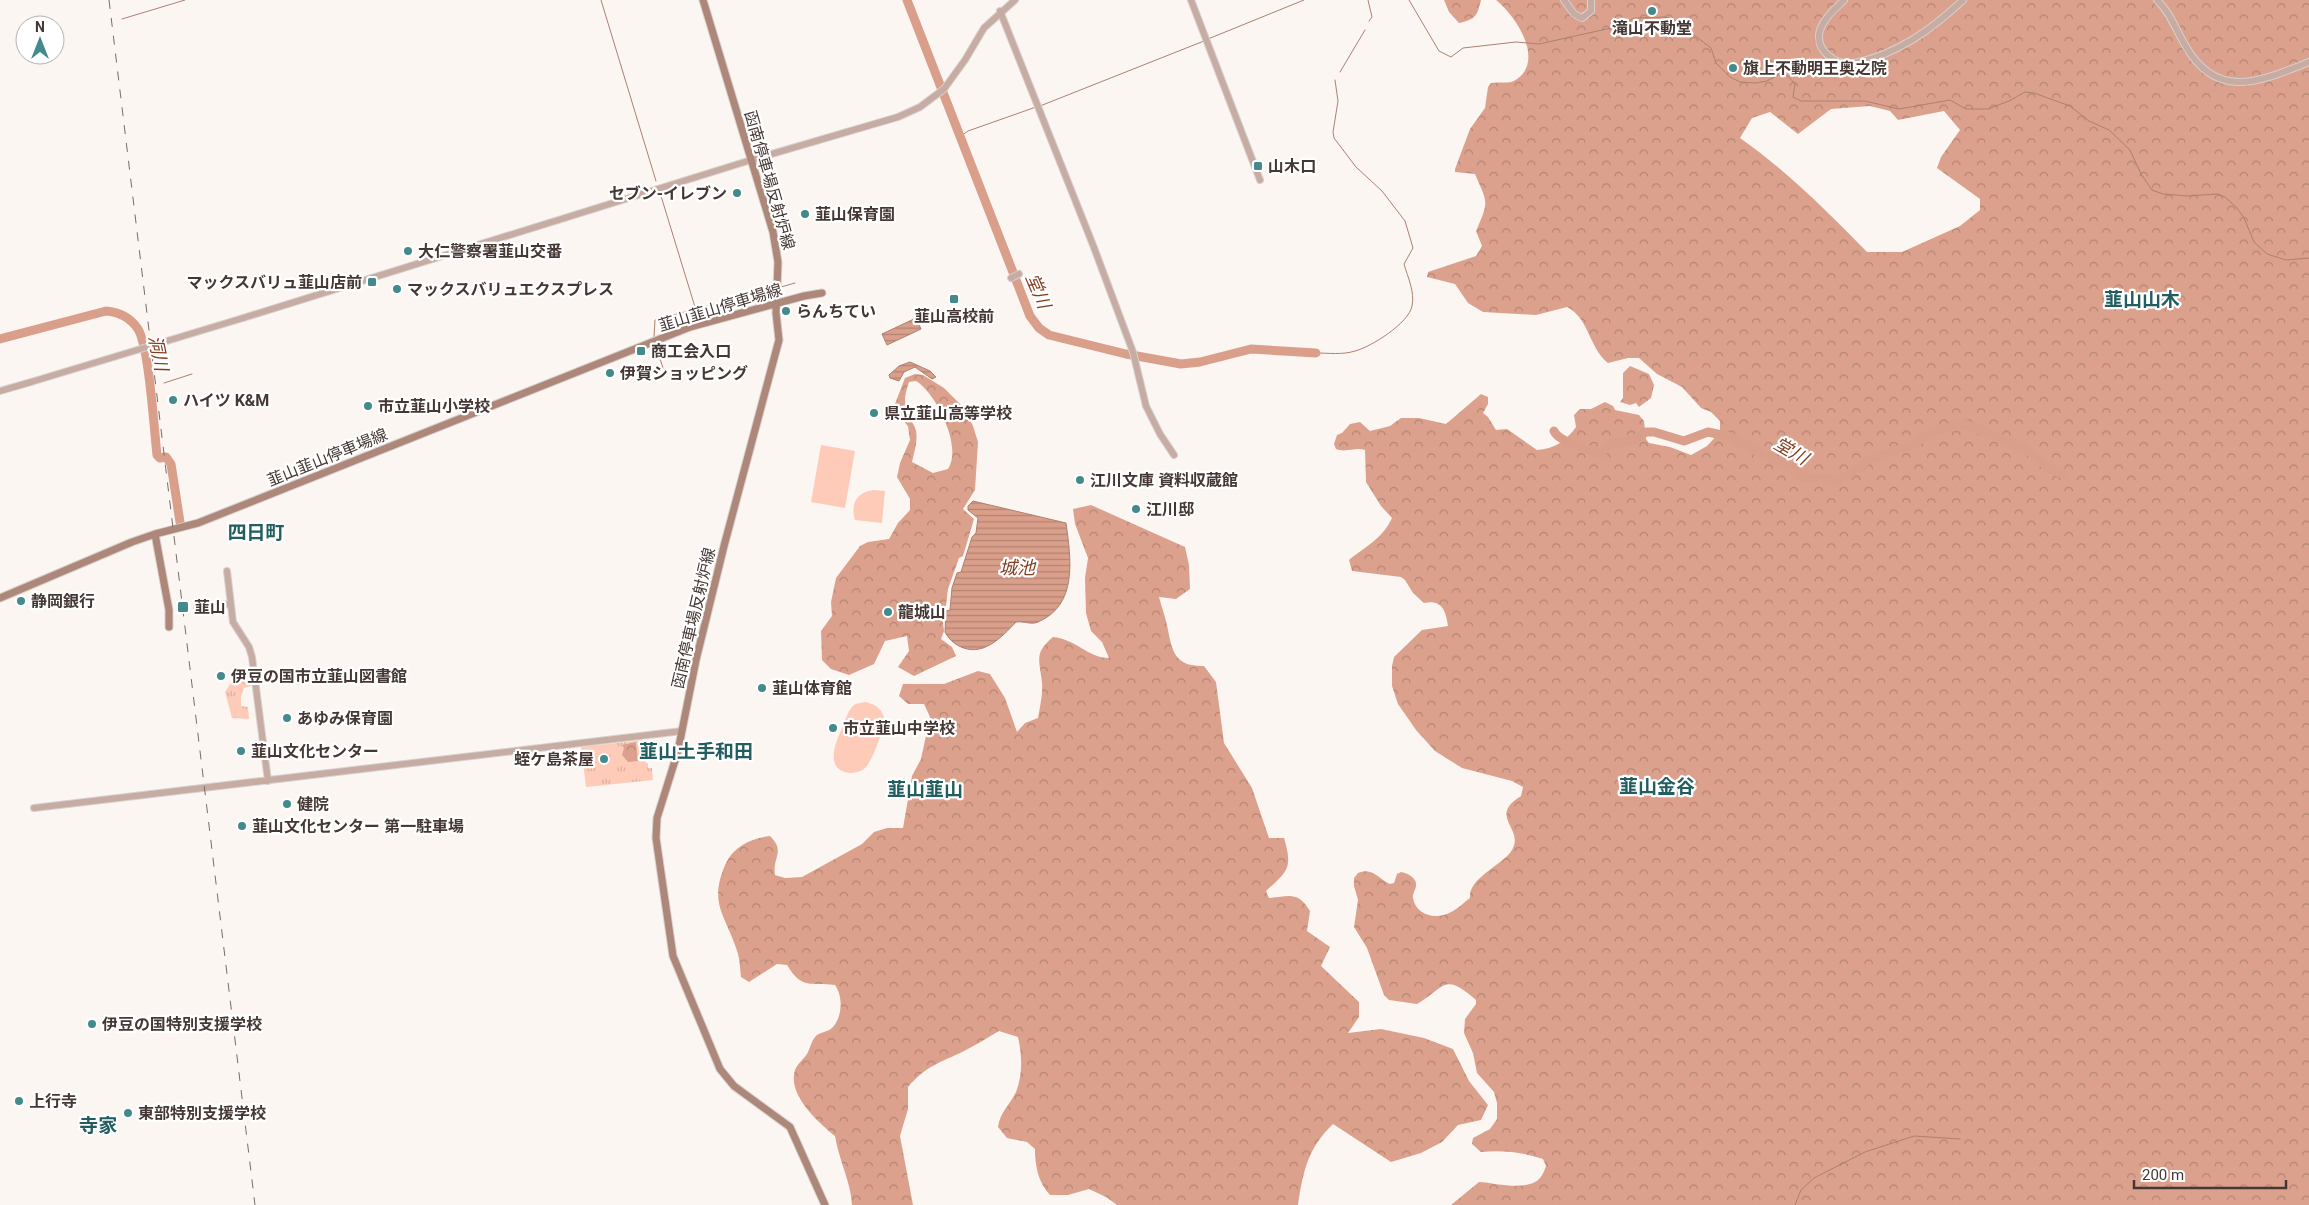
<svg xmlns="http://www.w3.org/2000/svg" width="2309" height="1205" font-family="Roboto,'Noto Sans JP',sans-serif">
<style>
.grass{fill:url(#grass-tufts)}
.forest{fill:url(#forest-crowns);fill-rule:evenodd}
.garden{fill:#fecbb9}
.water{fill:url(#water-rules);stroke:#ad8070}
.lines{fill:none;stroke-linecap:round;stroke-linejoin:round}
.stream{stroke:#ad8070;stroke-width:1}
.river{stroke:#da9f8a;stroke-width:9}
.tertiary-casing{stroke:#d7d0cd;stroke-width:8}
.secondary-casing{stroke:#d7d0cd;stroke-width:9}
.tertiary{stroke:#c6aca2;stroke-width:6}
.secondary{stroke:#ad8779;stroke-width:7}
.rail{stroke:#776c68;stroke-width:1;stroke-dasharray:9 9;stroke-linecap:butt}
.tertiary-bridge-casing{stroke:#d7d0cd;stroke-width:8;stroke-linecap:butt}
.tertiary-bridge{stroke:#c6aca2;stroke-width:6}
.poi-dot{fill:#428a8c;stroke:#fff;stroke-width:2}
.labels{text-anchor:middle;stroke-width:4.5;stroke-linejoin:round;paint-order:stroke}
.poi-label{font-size:16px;font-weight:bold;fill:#453834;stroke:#fff;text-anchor:start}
.street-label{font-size:16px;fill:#453834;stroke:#fff}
.water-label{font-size:18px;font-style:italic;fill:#843d21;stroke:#fff}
.quarter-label{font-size:19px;font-weight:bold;fill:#225d5f;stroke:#fff}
</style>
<defs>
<pattern id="grass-tufts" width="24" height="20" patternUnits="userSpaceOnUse" patternTransform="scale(1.25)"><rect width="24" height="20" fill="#fecbb9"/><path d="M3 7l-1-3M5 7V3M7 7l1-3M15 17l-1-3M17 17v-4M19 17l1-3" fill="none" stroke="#dbafa0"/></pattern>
<pattern id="forest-crowns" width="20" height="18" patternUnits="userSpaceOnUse" patternTransform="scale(1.25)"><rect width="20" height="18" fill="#dca18c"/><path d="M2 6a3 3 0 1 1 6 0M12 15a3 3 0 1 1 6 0" fill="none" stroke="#b48473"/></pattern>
<pattern id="water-rules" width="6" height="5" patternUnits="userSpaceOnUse" patternTransform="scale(1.25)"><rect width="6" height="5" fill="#da9f8a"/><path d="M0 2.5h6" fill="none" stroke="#b38372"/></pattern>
</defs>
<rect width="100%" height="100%" fill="#fcf6f3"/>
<path class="grass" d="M236,675L240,681L246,677L250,679L251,686L244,688L241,697V706L248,707L249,719L232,718L225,692Z
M644,740L646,763H648V768H652L653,780L586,787L581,747Z"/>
<path class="forest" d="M1444,0H1481C1477,15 1477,19 1459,23L1449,12Z
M1496,0H2309V1205H1451L1479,1182C1495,1183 1520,1190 1535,1182C1541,1179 1544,1172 1546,1166L1543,1159C1522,1152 1503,1150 1481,1152L1472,1144L1473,1138L1490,1129L1497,1119V1103L1494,1092L1477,1073L1473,1053L1464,1033L1465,1019L1476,1004V1000C1443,971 1445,988 1417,1004L1389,1000L1384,995L1367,948L1354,927L1358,900L1354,886V878L1358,873C1373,867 1378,879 1390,884L1394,883L1397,874L1401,872C1407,873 1415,877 1416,883C1417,889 1412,893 1413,898C1416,916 1437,920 1451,912C1458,909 1464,902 1470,898C1468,878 1503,865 1512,850C1525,828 1487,817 1521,796L1523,787L1512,781L1462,768L1435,751L1416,730L1398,704L1392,686V666L1394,657L1422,630L1448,626C1446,611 1442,599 1424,603L1413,593L1405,580L1401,577L1352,571L1349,560C1365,547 1383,538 1392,518L1381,506L1366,482L1365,450C1355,447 1346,453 1336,449L1334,444L1337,435L1342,433L1350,424L1360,422L1370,431L1390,426L1401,418H1419L1446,424L1481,394L1488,397V404L1483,413L1488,417L1496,430L1507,429L1537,450C1554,449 1566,441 1576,427L1574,415L1580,409H1591L1605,402L1613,406L1615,410L1639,415L1644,421L1646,439L1649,443L1670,447L1691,455L1707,446L1720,432V421L1711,412L1701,408L1682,387L1657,374L1639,358H1628L1608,363C1589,348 1589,318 1567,307L1536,315L1483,312L1468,303L1455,284L1427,277L1428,272L1476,256L1482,246L1476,231C1489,201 1488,204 1475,174L1455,172V169L1470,129L1485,108L1488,87L1491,83C1499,81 1510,85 1517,79C1545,59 1515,15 1496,0ZM1870,106L1890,111L1898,120L1944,111L1960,130L1941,157L1937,168L1980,199V210L1960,226L1902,252H1867C1827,211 1787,171 1740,138L1752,118L1770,112L1798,134L1831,109Z
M1630,366L1649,374L1654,385L1651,398L1639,407L1636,403L1630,405L1620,402L1623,398V373Z
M915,374L923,375L944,388L963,407L973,426L978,442L975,490L963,509L974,519L963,556L959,558L948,589L946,606L942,615L944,631L941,639L952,647L956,656L914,676L898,667L909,651L907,636L885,641L874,664L849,675L831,669L822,660L821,631L832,616L831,602L836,578L860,546L868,542L889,539L898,523L910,510V499L897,477L900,463L910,440L908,426L898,415L895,404L905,378ZM916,381C936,393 963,447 948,469L933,473L912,462C914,452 918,442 916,431C915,426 913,424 911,420C904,404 903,400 909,382Z
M1091,505L1185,547L1189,565L1190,589L1176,599L1159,597C1161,605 1164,613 1166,621C1172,645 1170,667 1204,666L1216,682L1224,743L1252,788L1269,838H1284C1293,868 1288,871 1266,891L1269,898C1290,896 1298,891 1310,911L1307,931L1330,947L1321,966L1359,1002V1017L1348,1033L1381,1029L1424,1038L1453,1049L1469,1081L1488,1105L1481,1120L1458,1125L1442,1142L1421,1153L1391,1162L1333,1124C1308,1148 1303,1171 1298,1205H1117L1106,1197L1089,1189L1068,1195H1050C1038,1182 1035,1166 1035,1149L1027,1142L1007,1138L998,1127C1000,1112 1010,1105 1016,1092C1023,1074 1022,1055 1018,1037L999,1031C987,1038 976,1045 964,1051C940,1063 927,1065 908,1087V1109L900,1136L913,1205H852C851,1182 839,1161 835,1136C819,1123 787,1095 795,1070C798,1063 803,1060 807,1054C810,1049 811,1042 815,1037C819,1032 828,1032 832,1028C843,1017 843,996 835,985C810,982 802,990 787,965L777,964L749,982L741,977C740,969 740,961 738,954C727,916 707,905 726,863C734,846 752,838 770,836C786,852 772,857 775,875L785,878L802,877L862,844L874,832L887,828H903L912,776L921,759L930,717L924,704H908L899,696L903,684H944L978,671L990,674L1005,698L1017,732L1025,723L1038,718C1040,707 1043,694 1042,683C1040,660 1033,654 1053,637C1076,639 1088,658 1109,658L1102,642L1091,631L1086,613L1085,578L1088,558L1075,524L1073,509Z
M636,742L638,761L628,762L622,755L624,748L622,745Z"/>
<path class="garden" d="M821,445L855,451L845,508L811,502Z
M874,490L885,491L882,523L855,520C850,503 857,492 874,490Z
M865,702C877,704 884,711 885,723C880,736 875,754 867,766C863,771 856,773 850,773C823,770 836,741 843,726C846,719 848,710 854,705C857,703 861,703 865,702Z"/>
<path class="water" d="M916,318L921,329L887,345L882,334Z
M910,362L930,371L936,377L932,379L915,367L904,372L899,381L890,378L889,375L899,366Z
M973,501L1066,523C1071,559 1078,605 1038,622C1031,625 1024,621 1016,622C1001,638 982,658 959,646C953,643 948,638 945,632L946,611L950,610L952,588L957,573L961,572L972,537L976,533L978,518L968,510V506Z"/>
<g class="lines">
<path class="stream" d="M601,0L656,181
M1368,0L1372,17L1369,21
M1409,0L1439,51L1451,57L1463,48L1516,42L1539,44L1611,28L1635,18L1665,17L1673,19L1711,48L1716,63L1730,77L1740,82L1756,83L1767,81L1780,74L1788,76L1795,84L1793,97L1801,101H1865L1899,109L1950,100L1966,109H1988L2009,101L2025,92L2034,93L2070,106L2089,121L2109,130L2130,150L2141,174L2152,190L2163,194L2188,196L2218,194L2225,197L2237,208L2244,218L2254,242L2267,254L2286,260L2309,258
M122,19L185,0
M1208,39L1304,0
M1340,72L1365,30
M1040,106L1204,41
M961,136L968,131L1036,107
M661,196L695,307
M781,287L795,283
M654,337L655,320L762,291L773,290
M655,343L663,368
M1316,353C1328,353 1343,355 1355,351C1371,347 1409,323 1412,306C1415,292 1408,278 1404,264L1413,248L1405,221L1382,191L1356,167L1334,138L1333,132L1338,101L1335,80
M164,383L192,374
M1795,1205L1801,1190L1814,1178L1865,1152L1914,1136L1960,1139"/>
<path class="river" d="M907,0L1030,316L1039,328L1049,335L1126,354L1181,364L1200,362L1251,349L1316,353
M0,339L106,311C119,312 130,317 138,329C149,347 154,429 157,455L160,458L166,457L171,464L180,522
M1554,431C1558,442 1589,449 1601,454L1609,444L1634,440L1646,432H1654L1684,441L1708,432L1731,437L1770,458L1796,469L1800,476L1806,478H1828L1836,481L1845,478L1868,460L1910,446L1934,431L1965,424L2026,449L2050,469L2065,475"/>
<defs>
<path id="tertiary" d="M1191,0L1260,180
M1564,0L1574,14L1582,18L1591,11V0
M1844,0C1835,9 1824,18 1820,30C1814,51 1836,66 1855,63C1898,54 1932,29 1963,0
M2157,0C2170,12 2176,30 2185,45C2217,102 2261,81 2309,62
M1000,11L1093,245L1133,352L1146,406L1160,434L1174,455
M1011,278L1019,274
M243,318L751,160L898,117L920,107L944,89L965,60L984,28L1015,0
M0,391L31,382
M227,571L233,622L249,647L252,657L268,781
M197,607L230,604
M34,808L682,731"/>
<path id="secondary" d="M703,0L773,232L778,262L776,313L779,340L724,546L696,660L678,751L657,818L656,838L673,956L720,1069L734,1086L790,1127L825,1205
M0,598L132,542L155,534
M169,627V610L155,534L198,523L690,327L804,296L822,293"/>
</defs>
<use href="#tertiary" class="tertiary-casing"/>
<use href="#secondary" class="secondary-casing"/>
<use href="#tertiary" class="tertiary"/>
<use href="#secondary" class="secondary"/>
<path class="rail" d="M109,0L255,1205"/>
<defs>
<path id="tertiary-bridge" d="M31,382L243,318"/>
</defs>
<use href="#tertiary-bridge" class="tertiary-bridge-casing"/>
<use href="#tertiary-bridge" class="tertiary-bridge"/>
</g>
<g class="poi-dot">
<circle cx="1652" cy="11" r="5"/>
<circle cx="1733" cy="68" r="5"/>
<rect x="1253" y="161" width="10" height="10" rx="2.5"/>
<circle cx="737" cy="193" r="5"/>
<circle cx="805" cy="214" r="5"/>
<circle cx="408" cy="251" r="5"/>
<rect x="367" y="277" width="10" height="10" rx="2.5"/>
<circle cx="397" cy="289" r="5"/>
<rect x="949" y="294" width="10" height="10" rx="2.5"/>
<circle cx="786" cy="311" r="5"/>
<rect x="636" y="346" width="10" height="10" rx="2.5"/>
<circle cx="610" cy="373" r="5"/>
<circle cx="173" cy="400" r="5"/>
<circle cx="368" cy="406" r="5"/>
<circle cx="874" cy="413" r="5"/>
<circle cx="1080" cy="480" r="5"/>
<circle cx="1136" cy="509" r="5"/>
<circle cx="21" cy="601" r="5"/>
<rect x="177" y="601" width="12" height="12" rx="2.5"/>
<circle cx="888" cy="612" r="5"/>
<circle cx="221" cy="676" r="5"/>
<circle cx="762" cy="688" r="5"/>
<circle cx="287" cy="718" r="5"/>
<circle cx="833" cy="728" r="5"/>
<circle cx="241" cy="751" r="5"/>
<circle cx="604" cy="759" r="5"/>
<circle cx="287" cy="804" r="5"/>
<circle cx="242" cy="826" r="5"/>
<circle cx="92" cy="1024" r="5"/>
<circle cx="19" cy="1101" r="5"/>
<circle cx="128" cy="1113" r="5"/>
</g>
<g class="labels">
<g class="poi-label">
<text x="1652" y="34" text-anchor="middle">滝山不動堂</text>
<text x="1743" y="74">旗上不動明王奥之院</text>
<text x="1268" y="172">山木口</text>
<text x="727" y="199" text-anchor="end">セブン-イレブン</text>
<text x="815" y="220">韮山保育園</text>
<text x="418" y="257">大仁警察署韮山交番</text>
<text x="362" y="288" text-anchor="end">マックスバリュ韮山店前</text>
<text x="407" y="295">マックスバリュエクスプレス</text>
<text x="796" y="317">らんちてい</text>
<text x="954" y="322" text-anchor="middle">韮山高校前</text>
<text x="651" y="357">商工会入口</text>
<text x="620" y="379">伊賀ショッピング</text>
<text x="183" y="406">ハイツ K&amp;M</text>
<text x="378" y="412">市立韮山小学校</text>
<text x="884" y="419">県立韮山高等学校</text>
<text x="1090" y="486">江川文庫 資料収蔵館</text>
<text x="1146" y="515">江川邸</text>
<text x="31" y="607">静岡銀行</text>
<text x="194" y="613">韮山</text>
<text x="898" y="618">龍城山</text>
<text x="231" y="682">伊豆の国市立韮山図書館</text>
<text x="772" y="694">韮山体育館</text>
<text x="297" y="724">あゆみ保育園</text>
<text x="843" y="734">市立韮山中学校</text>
<text x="251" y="757">韮山文化センター</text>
<text x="594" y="765" text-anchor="end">蛭ケ島茶屋</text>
<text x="297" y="810">健院</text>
<text x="252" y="832">韮山文化センター 第一駐車場</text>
<text x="102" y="1030">伊豆の国特別支援学校</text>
<text x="29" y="1107">上行寺</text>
<text x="138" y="1119">東部特別支援学校</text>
</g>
<g class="street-label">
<text transform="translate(770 180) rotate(74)" y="6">函南停車場反射炉線</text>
<text transform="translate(720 307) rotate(-17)" y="6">韮山韮山停車場線</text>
<text transform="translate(327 457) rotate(-22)" y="6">韮山韮山停車場線</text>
<text transform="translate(693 618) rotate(-77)" y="6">函南停車場反射炉線</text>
</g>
<g class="water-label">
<text transform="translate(1038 291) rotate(67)" y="6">堂川</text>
<text transform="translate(158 353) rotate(78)" y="6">洞川</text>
<text transform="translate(1791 451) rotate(30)" y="6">堂川</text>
<text x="1017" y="574">城池</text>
</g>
<g class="quarter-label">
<text x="2142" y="306">韮山山木</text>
<text x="256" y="539">四日町</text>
<text x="696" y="758">韮山土手和田</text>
<text x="1657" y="793">韮山金谷</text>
<text x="925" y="796">韮山韮山</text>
<text x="98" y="1132">寺家</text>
</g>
</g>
<g transform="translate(40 40)"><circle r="24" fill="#ffffff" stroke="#b5afae"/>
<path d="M0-4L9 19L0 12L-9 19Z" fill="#428a8c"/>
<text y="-8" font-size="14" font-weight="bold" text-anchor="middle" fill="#453834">N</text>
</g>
<path d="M2134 1180v8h152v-8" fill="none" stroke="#453834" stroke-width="2.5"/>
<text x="2142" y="1180" font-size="15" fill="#453834" stroke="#ffffff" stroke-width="4" paint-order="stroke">200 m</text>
</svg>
